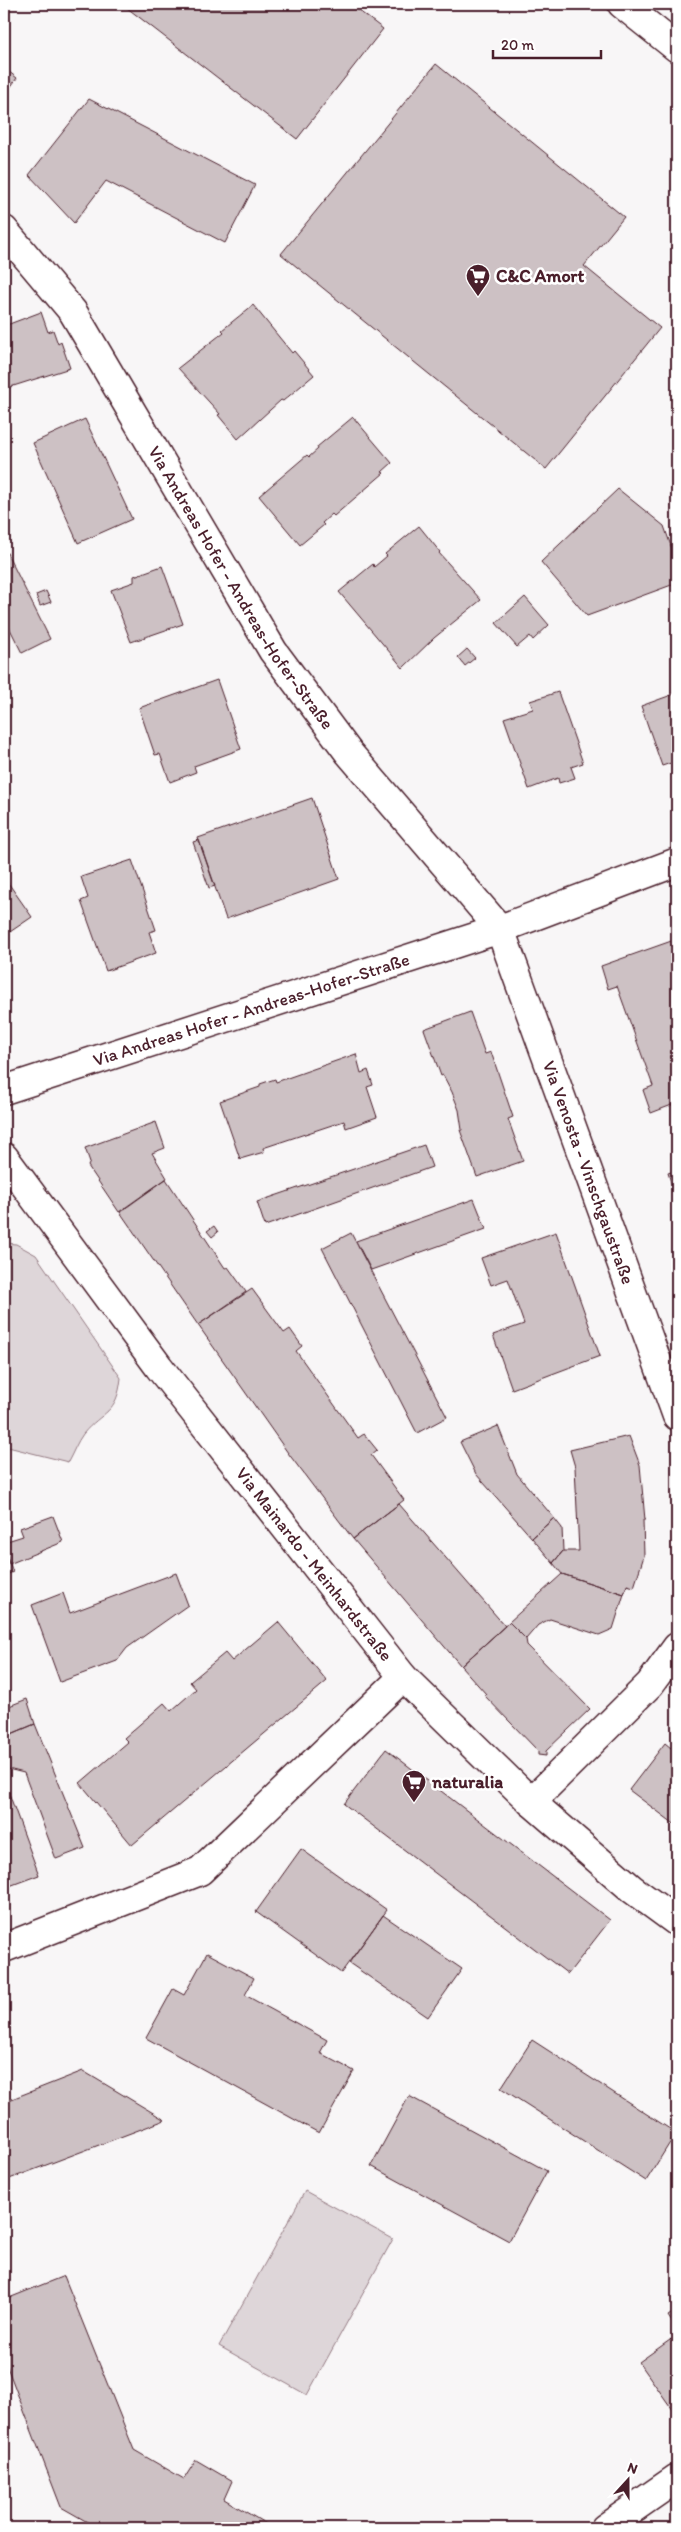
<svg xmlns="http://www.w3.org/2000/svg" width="681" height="2532" font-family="Itim,sans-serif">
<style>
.green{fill:#ded6d9;stroke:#947a82}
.building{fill:#cdc1c4;stroke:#4a1f2b}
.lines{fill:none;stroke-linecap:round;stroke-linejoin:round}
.minor-casing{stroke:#4a1f2b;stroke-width:31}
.major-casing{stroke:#4a1f2b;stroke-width:31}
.minor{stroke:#fff;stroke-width:28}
.major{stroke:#fff;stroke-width:28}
.labels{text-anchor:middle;stroke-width:5;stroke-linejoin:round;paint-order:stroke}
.poi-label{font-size:18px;font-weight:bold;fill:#4a1f2b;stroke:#fff;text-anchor:start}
.street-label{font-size:18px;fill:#4a1f2b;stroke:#fff}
</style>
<rect width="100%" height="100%" fill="#f8f6f7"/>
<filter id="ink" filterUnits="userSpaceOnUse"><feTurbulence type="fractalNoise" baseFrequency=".02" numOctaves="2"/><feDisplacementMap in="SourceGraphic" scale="10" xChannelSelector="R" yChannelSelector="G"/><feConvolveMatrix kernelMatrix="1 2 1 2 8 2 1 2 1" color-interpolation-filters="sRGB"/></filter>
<g filter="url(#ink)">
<path class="green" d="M4,1243L16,1244L36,1255L121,1378C117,1415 103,1410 83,1434C77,1442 73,1453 68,1462L4,1446Z
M305,2191L393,2239L307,2395L219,2346Z"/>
<path class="building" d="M122,4H350L383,29L297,139Z
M436,64L624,217L584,266L660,328L546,469L281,254Z
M4,68L17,78L4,96Z
M89,99L255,185L225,243L106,181L74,223L29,175Z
M253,305L292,353L294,351L314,375L283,401L281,400L238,439L218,415L220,414L178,368L224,332L222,330Z
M41,312L48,332L53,330L58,344L61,342L70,368L4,389V326Z
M353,417L392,463L382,472L384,473L334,516L332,514L322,523L324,525L300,545L259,496L307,455L309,457L318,449L317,447Z
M85,419L132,519L78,543L33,443Z
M618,489L664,526L677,563V583L587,616L541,562Z
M419,526L440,552L439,553L481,600L434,638L403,668L339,592L373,564L374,567L387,556L385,554Z
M4,547L50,639L22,653L4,617Z
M162,566L183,624L131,642L111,590L134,582V576Z
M46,591L51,602L40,606L36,595Z
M525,597L549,625L533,640L530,636L517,647L496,623Z
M467,649L475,658L465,666L458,657Z
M217,680L241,749L194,766L196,772L170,782L160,754L155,755L139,708Z
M558,692L583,763L571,767L575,778L559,783L558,778L529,789L504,718L533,709L530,701Z
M677,693V761L662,766L641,706Z
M312,798L339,879L226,919L198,838Z
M199,840L215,886L209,888L193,842Z
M132,860L156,930L149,932L156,953L106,971L81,901L88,898L81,877Z
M4,877L32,917L4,936Z
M677,939V1103L651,1113L643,1090L653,1086L617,986L608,989L601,966Z
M470,1012L485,1054L491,1052L513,1117L508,1119L523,1161L477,1177L460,1130H462L459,1110L452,1092L443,1075L441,1076L424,1029Z
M356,1054L361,1073L368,1070L373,1085L367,1087L377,1117L346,1128L344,1121L263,1148L264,1152L240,1159L220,1101L260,1087V1084L275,1079L276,1082Z
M156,1122L165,1148L152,1153L167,1178L119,1212L88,1166L90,1162L85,1148Z
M424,1145L432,1167L265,1226L257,1202Z
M677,1170V1200L668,1173Z
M166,1179L225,1268L228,1267L246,1292L198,1325L120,1212Z
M474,1199L486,1229L371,1270L356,1241Z
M214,1226L218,1232L212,1237L207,1231Z
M556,1232L600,1356L512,1389L493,1335L524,1324L508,1279L491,1285L481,1258Z
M351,1233L447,1417L417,1433L322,1248Z
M252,1289L284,1333L290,1329L302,1346L296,1351L358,1438L364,1434L377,1450L371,1455L404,1500L353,1539L288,1453L198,1325Z
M498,1426L517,1474L554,1518L532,1538L476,1474L460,1442Z
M629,1436L640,1465L645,1520H643L644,1556L634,1587L627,1585L624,1594L562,1574L553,1563L563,1551H579L575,1467L570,1450Z
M399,1504L505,1626L461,1666L353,1539Z
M53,1516L63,1542L9,1564L4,1542L23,1536L20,1528Z
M554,1518L562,1528L563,1551L553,1563L532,1538Z
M4,1549L13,1572L4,1576Z
M176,1573L188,1605L127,1648L117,1661L60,1682L32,1605L63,1593L70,1613Z
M562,1574L624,1594L613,1629L599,1635L550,1619L538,1625L526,1639L509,1622Z
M278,1622L327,1681L132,1845L80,1783L128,1742L124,1738L164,1703L171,1711L196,1689L190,1682L225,1653L232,1661Z
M509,1622L526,1639L527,1645L590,1709L546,1751V1756L538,1755V1751L484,1695L486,1694L461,1666Z
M27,1699L35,1724L4,1737V1708Z
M35,1724L85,1848L56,1859L24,1773L4,1768V1737Z
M665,1743L671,1748L673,1745L677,1748V1826L629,1790Z
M386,1749L610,1920L568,1974L344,1804Z
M7,1788L39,1875L4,1888V1790Z
M301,1849L387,1910L341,1973L256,1912Z
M383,1915L462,1969L428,2017L349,1963Z
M207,1953L254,1978L245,1995L327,2040L320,2053L354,2071L319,2133L146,2038L173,1989L184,1995Z
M532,2040L676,2133L646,2181L501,2088Z
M83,2071L165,2120L4,2181V2102Z
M409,2096L547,2171L509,2241L371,2166Z
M64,2276L134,2450L184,2479L196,2460L232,2481L224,2499L273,2528H98L61,2507L4,2359V2300Z
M677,2310V2330L668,2316Z
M677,2335V2416L639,2362Z"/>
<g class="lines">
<defs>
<g id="minor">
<path id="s1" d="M4,230L73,312L273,651L349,753L500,929L677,1416"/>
<path id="s2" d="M4,1090L500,929L677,862"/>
<path id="s3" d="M4,1157L159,1367L403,1677L531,1802L632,1889L677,1922"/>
<path d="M531,1802L650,1684L677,1647"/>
<path d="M4,1948L200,1871L403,1677"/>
<path d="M605,2528L677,2478"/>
</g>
<path id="major" d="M622,4L677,48"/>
</defs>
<use href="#minor" class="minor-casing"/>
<use href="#major" class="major-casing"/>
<use href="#minor" class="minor"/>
<use href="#major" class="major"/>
</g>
</g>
<defs>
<symbol id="supermarket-pin" viewBox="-11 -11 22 30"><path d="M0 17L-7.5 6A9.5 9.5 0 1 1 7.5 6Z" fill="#4a1f2b" stroke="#fff"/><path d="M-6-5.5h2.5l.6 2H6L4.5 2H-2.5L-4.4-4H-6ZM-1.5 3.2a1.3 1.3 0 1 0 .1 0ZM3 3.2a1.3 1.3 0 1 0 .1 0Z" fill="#fff"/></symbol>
</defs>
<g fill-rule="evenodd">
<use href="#supermarket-pin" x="464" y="262" width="28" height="38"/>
<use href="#supermarket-pin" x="400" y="1768" width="28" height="38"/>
</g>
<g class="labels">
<g class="poi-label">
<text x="496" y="282">C&amp;C Amort</text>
<text x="432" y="1788">naturalia</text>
</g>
<g class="street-label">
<text dy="6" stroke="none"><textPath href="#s1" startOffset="430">Via Andreas Hofer - Andreas-Hofer-Straße</textPath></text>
<text dy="6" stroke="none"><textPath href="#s2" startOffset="260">Via Andreas Hofer - Andreas-Hofer-Straße</textPath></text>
<text dy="6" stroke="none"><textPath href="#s1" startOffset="1119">Via Venosta - Vinschgaustraße</textPath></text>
<text dy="6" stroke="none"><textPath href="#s3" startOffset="512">Via Mainardo - Meinhardstraße</textPath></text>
</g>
</g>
<rect width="681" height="2532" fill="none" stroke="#fff" stroke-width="20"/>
<rect x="10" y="10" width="661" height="2512" fill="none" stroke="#4a1f2b" stroke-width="2" filter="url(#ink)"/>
<g transform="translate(628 2480) rotate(21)" stroke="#ffffff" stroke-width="4" paint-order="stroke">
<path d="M0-4L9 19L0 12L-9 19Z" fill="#4a1f2b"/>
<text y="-8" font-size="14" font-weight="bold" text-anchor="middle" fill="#4a1f2b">N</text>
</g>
<path d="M493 50v8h108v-8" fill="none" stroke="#4a1f2b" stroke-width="2.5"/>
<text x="501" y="50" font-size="15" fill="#4a1f2b" stroke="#ffffff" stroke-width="4" paint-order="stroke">20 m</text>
</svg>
